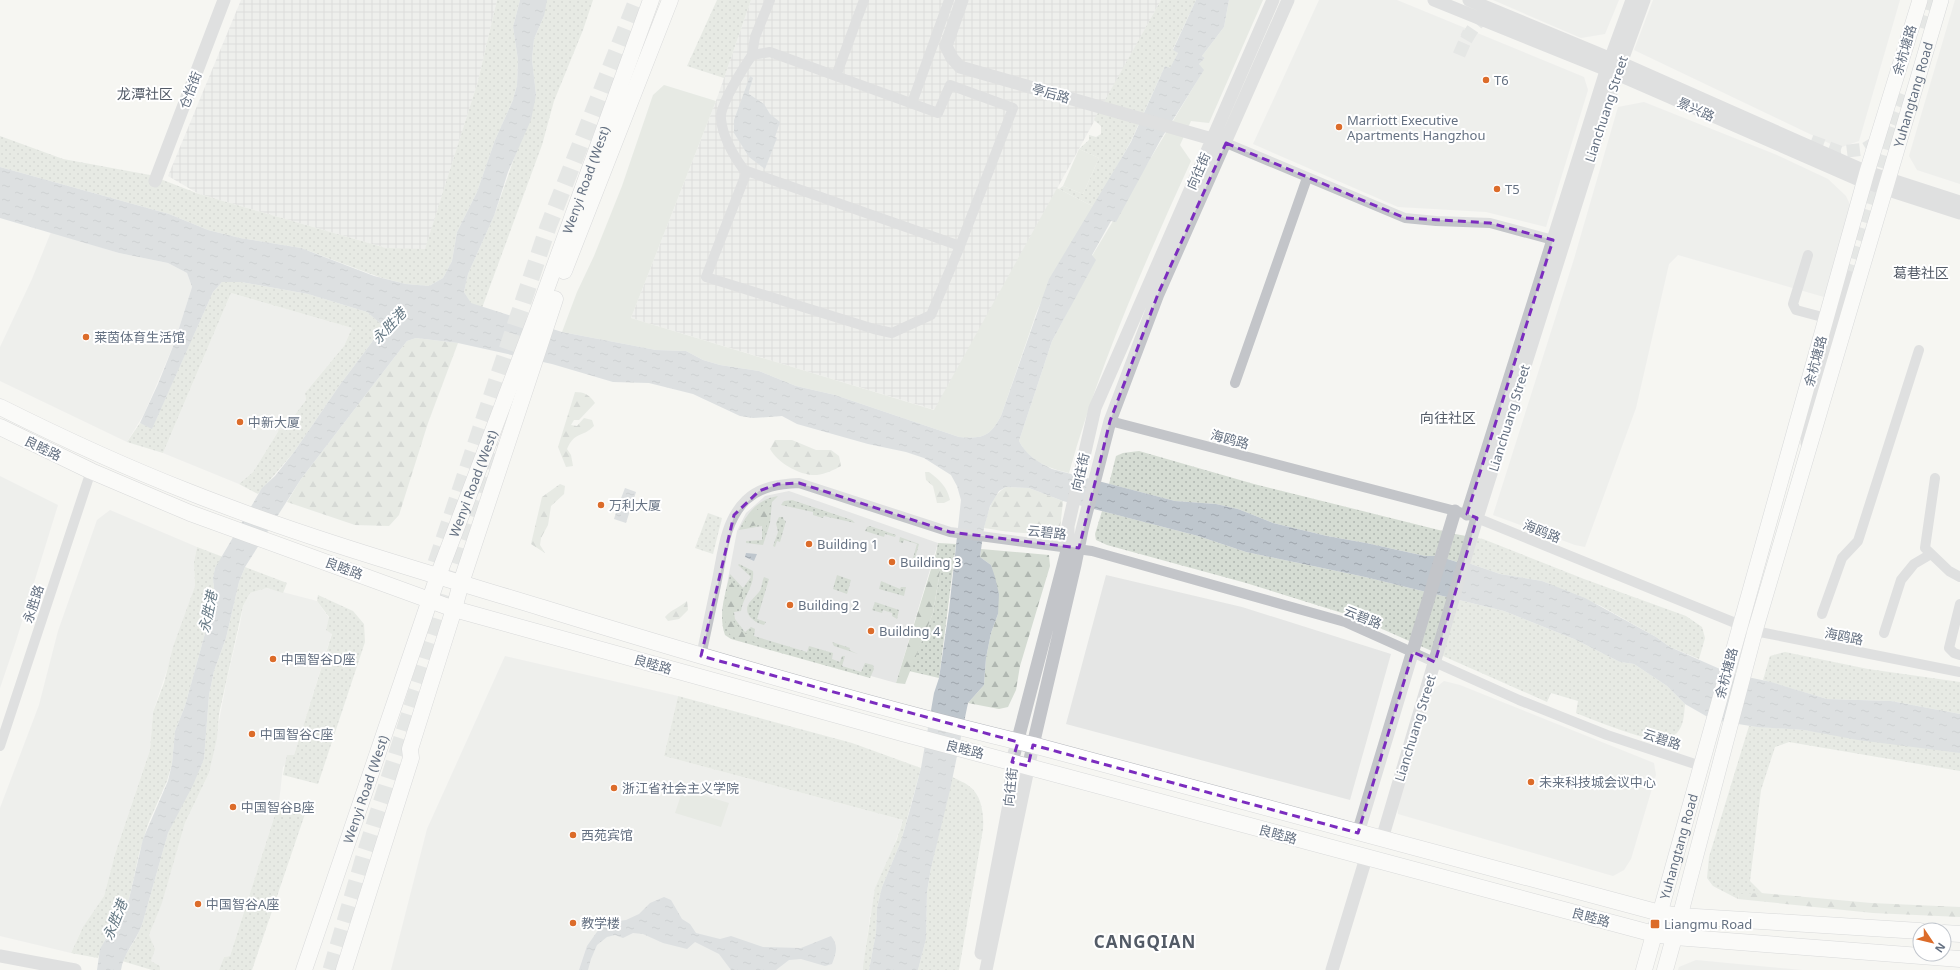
<svg xmlns="http://www.w3.org/2000/svg" width="1960" height="970" font-family="'Noto Sans','Noto Sans SC',sans-serif">
<style>
.built{fill:#e5e6e5}
.industrial{fill:url(#industrial-grid)}
.grass{fill:url(#grass-dots)}
.forest{fill:url(#forest-firs)}
.green{fill:#d5dcd3}
.water{fill:url(#water-ripples)}
.lines{fill:none;stroke-linecap:round;stroke-linejoin:round}
.tertiary-tunnel{stroke:#d1d4d6;stroke-width:13;stroke-dasharray:13 6;stroke-linecap:butt}
.trunk-tunnel{stroke:#d1d4d6;stroke-width:17;stroke-dasharray:17 8;stroke-linecap:butt}
.secondary-casing{stroke:#b5b8be;stroke-width:16}
.primary-casing{stroke:#b6b8bd;stroke-width:17}
.minor{stroke:#c3c5c9;stroke-width:10}
.tertiary{stroke:#c3c5c9;stroke-width:13}
.secondary{stroke:#fff;stroke-width:15}
.primary{stroke:#fff;stroke-width:16}
.marked{fill:none;stroke:#7b2cbf;stroke-width:3;stroke-dasharray:8 5;stroke-linejoin:round}
.poi-dot{fill:#dc6c2a;stroke:#fff;stroke-width:1.5}
.labels{text-anchor:middle;stroke-width:4;stroke-linejoin:round;paint-order:stroke}
.street-label{font-size:13px;fill:#657182;stroke:#fff}
.poi-label{font-size:13px;fill:#657182;stroke:#fff;text-anchor:start}
.neighbourhood-label{font-size:14px;fill:#535b67;stroke:#fff}
.water-label{font-size:14px;font-style:italic;fill:#667985;stroke:#fff}
.district-label{font-size:17px;font-weight:bold;letter-spacing:1px;fill:#535b67;stroke:#fff}
</style>
<defs>
<pattern id="industrial-grid" width="8" height="8" patternUnits="userSpaceOnUse"><rect width="8" height="8" fill="#e5e6e5"/><path d="M0 4h8M4 0v8" fill="none" stroke="#bdbfbf"/></pattern>
<pattern id="grass-dots" width="8" height="8" patternUnits="userSpaceOnUse"><rect width="8" height="8" fill="#d5dcd3"/><path d="M2 2h.1M6 6h.1" fill="none" stroke="#b0b7b1" stroke-width="1.8" stroke-linecap="round"/></pattern>
<pattern id="forest-firs" width="22" height="20" patternUnits="userSpaceOnUse"><rect width="22" height="20" fill="#d5dcd3"/><path d="M5 1l3.5 6h-7zM16 11l3.5 6h-7z" fill="#b0b7b1"/></pattern>
<pattern id="water-ripples" width="26" height="14" patternUnits="userSpaceOnUse"><rect width="26" height="14" fill="#bec6cd"/><path d="M2 4q2-2 4 0t4 0M15 11q2-2 4 0t4 0" fill="none" stroke="#9ea5ac"/></pattern>
</defs>
<rect width="100%" height="100%" fill="#f5f5f2"/>
<path class="built" d="M1319,0H1397L1584,77L1588,90L1546,227L1486,212L1398,207L1253,144Z
M1493,0H1619L1605,34L1581,38Z
M1653,0H1900L1859,141L1839,148L1634,50Z
M1955,0H1960V184L1917,170L1909,156Z
M1644,102L1777,155L1828,179L1846,196L1852,209L1824,297L1678,255L1669,264L1636,408L1585,547L1575,545L1493,515L1574,259L1618,107Z
M51,232L119,253L168,263L187,273L192,287L174,344L144,414L127,442L0,381V347L32,279Z
M231,293L352,328L344,346L305,393L306,400L284,429L279,430L253,472L239,484L163,453Z
M0,476L58,505L16,641L0,688Z
M789,491L938,543L896,683L728,636L722,611L737,531L746,513L765,496Z
M110,510L197,547L194,562L195,586L153,712L150,750L115,854L104,896L82,929L71,953L0,936V808L39,705L58,631L97,520Z
M1106,575L1242,607L1391,654L1350,800L1066,724Z
M267,588L317,601L329,618L326,630L332,633L294,755L283,767L279,802L230,956L224,957L219,970H160V966L151,961L149,935L162,902L185,823L209,773L227,679L240,624L243,606L250,593Z
M505,656L678,696L664,756L903,820L870,916L863,970H391L427,829Z
M1444,681L1460,685L1654,763L1656,775L1631,859L1624,870L1613,876L1398,814L1397,805L1433,690Z
M1696,960L1802,970H1678L1679,967Z"/>
<path class="industrial" d="M241,0H497L478,81L425,250L386,248L199,194L168,176Z
M751,0H1161L935,410L631,318L716,101Z"/>
<path class="grass" d="M497,0H520L513,27L518,60L517,85L513,100L495,140L477,192L457,232L452,261L443,278L429,286L406,284L379,277L301,248L240,238L208,230L169,214L0,167V136L63,159L150,175L199,194L386,248L425,249L478,81Z
M541,0H593L583,30L554,101L542,145L482,308L471,304L464,292L468,274L494,216L536,95L532,59L534,39L544,16Z
M717,0H751L724,78L687,66Z
M1161,0H1196L1173,49L1178,53L1170,69L1165,66L1131,141L1094,207L1059,189L1063,186L1083,194L1099,158L1079,149L1089,140V135L1096,137L1101,134V126L1094,120Z
M222,282H241L308,294L367,312L381,324L378,334L339,386L294,452L258,494L239,484L253,472L279,430L284,429L306,400L305,393L344,346L352,328L231,293L163,453L127,442L140,423L152,428L213,292Z
M1139,451L1254,484L1455,534L1483,539L1584,579L1686,616L1702,627L1705,638L1699,659L1670,647L1656,637L1601,606L1542,581L1500,574L1471,564L1457,562L1438,556H1425L1366,543L1327,536L1273,523L1238,509L1216,504L1175,501L1109,484L1116,456L1123,453Z
M778,496L772,502L770,523L763,545L746,543V541L762,540V526L739,530C747,513 758,499 778,496Z
M792,500L852,520L855,523L824,516L823,518L813,515V512L781,505L784,501Z
M1102,511L1198,536L1246,552L1365,577L1504,611L1574,639L1620,662L1634,664L1667,686L1685,704C1684,714 1684,725 1677,733C1673,736 1668,739 1663,740C1648,742 1593,720 1576,713L1578,701L1551,693L1547,702L1355,617L1246,583L1107,545L1096,540L1095,534Z
M708,513L722,518L713,554L695,548Z
M779,517H783L784,520L786,521L780,542L777,541L775,547L773,546L778,532L776,523Z
M870,526L896,535L895,537L885,534L884,537L865,531L867,527Z
M900,537L919,544L915,558H913L917,544L904,540L903,543L899,542Z
M938,543L956,544L939,678L909,671L933,613L940,571L936,553Z
M197,547L223,557L215,568L213,578L214,588L212,608L185,706L175,731L172,764L167,781L148,824L139,854L129,899L105,940L98,958L71,953L83,927L104,896L115,854L150,750L153,712L164,683L173,647L195,586L194,562Z
M739,564L753,571C755,586 743,597 741,611L734,612L735,619L745,632L751,627L755,629L754,636L807,652L809,646L833,653L832,659L840,662L842,656H845L842,666L861,672L865,663L873,665L874,669L870,678L731,639L725,635C718,615 725,595 730,574L743,588L751,577L738,565Z
M245,567L287,583L283,593L267,588L250,593L243,606L219,714L217,738L209,773L185,823L162,903L149,935L155,949L151,961L160,966V970H152L122,961L136,938L142,925L168,833L204,759L209,695L214,671L226,638L239,582Z
M837,575L851,580L847,594L833,589Z
M764,577L769,579L757,619L766,622L764,625C756,623 742,615 749,603C752,599 756,596 759,592C762,589 762,581 764,577Z
M881,581L900,589L901,587H906L904,596L879,589Z
M318,595L353,611L364,624L365,642L318,784L283,775L287,755H294L332,634L326,630L329,617L317,601Z
M875,602L899,610L897,619L892,616V613L883,610L882,613L872,610Z
M832,642L850,648L849,650L858,654L834,646Z
M1785,652L1868,669L1960,682V714L1891,701L1827,699L1763,680L1770,656Z
M678,696L852,743L921,768L901,841L882,887L877,908L876,933L869,970H863V966L875,888L897,839L903,820L664,756Z
M1749,726L1804,730L1957,752L1960,753V771L1789,742L1775,747L1761,790L1750,881L1763,894H1739L1738,899L1713,886L1707,878L1709,857Z
M952,777C958,780 964,782 969,786C982,795 984,815 983,829L959,970H918L926,939L927,892L931,868Z
M279,802L307,808L252,970H219L224,957L230,956Z"/>
<path class="forest" d="M416,338L458,343L428,423L399,515L389,526L355,525L287,502L301,479L407,341Z
M575,392C584,392 590,395 595,403L579,420H574L571,425L577,426L584,418L592,420L594,426C582,438 575,431 567,449L571,455L573,466L566,467L558,447Z
M775,440H792L816,450H831L839,456L841,466C834,470 825,474 817,475C800,476 778,463 770,449Z
M925,472H929C940,480 947,487 950,500L944,503H937L933,486L926,480Z
M560,484L565,486L564,494L551,506L548,525L541,538L540,545L545,553L531,544L542,497Z
M1006,487L1029,488L1063,501L1060,529C1037,537 1008,532 984,528C988,512 991,496 1006,487Z
M769,501L771,503C766,514 769,523 764,533L763,524L748,527L744,525L748,517Z
M981,549L1049,555L1050,566L1020,666L1016,690L1008,707L999,709L968,703L984,685L986,658L991,633L998,614L991,565L980,557Z
M936,553L940,571L933,613L905,684L896,683Z
M732,582L742,591C743,600 739,606 732,612L733,621L745,634L753,632L752,636L763,641V644C754,642 739,641 732,636C720,628 725,592 732,582Z
M687,601L688,610L679,619L668,621L665,617C672,609 679,608 687,601Z
M1761,893L1871,903L1960,907V917L1873,913L1738,899L1739,894Z"/>
<path class="green" d="M1229,0H1263L1209,123L1191,121L1180,145L1191,161C1145,262 1099,365 1069,473C1048,468 1029,461 1019,441L1052,341L1068,311L1092,256L1203,71L1199,64L1205,58L1202,56L1224,27Z
M664,85L716,101L631,318L934,410L1057,188L1094,207L1059,263L1037,311L1001,416C990,437 982,439 959,437L835,395L796,386L759,371L720,365L703,360L686,351L656,350L562,332L577,292L594,256L622,186L653,95Z
M1079,149L1099,158L1083,194L1063,186Z
M683,789L729,803L721,827L675,813Z"/>
<path class="water" d="M520,0H547L544,16L534,39L532,59L536,95L531,120L508,172L494,216L468,274L464,292L471,303L562,332L656,350L686,351L703,360L720,365L759,371L796,386L835,395L959,437C982,439 990,437 1001,416L1049,279L1131,142L1165,66L1170,68L1178,53L1173,50L1196,0H1229L1224,27L1202,56L1205,58L1199,64L1204,70L1161,139L1116,222L1111,221L1092,255L1096,260L1052,341L1019,441C1026,455 1038,462 1052,469L1175,501L1216,504L1238,509L1273,523L1327,536L1366,543L1425,556H1438L1457,562L1471,564L1500,574L1542,581L1585,598L1656,637L1670,647L1729,673L1771,682L1827,699L1891,701L1960,714V753L1858,740L1804,730L1757,727L1713,720L1685,704L1667,686L1634,664L1620,662L1574,639L1504,611L1365,577L1246,552L1198,536L1063,501L1029,488L1006,487L999,491L990,506L984,528L980,557L991,565L995,577L999,594L998,614L991,633L986,658L984,685L968,703L950,790L931,868L927,892L926,939L918,970H869L876,933L877,908L882,887L901,841L911,806L921,768L934,693L939,678L949,610L961,500L957,486L951,475L924,458L906,452L868,444L797,424L782,416L753,418L740,416L693,394L649,383L613,382L552,364L458,343L416,338L407,341L301,479L245,567L239,582L226,638L214,671L209,695L204,759L193,785L168,833L142,925C136,941 123,954 121,970H97L100,949L129,899L143,839L168,781L172,764L175,731L185,706L212,608L214,588L213,578L215,568L262,488L275,476L294,452L339,386L378,334L381,324L367,312L308,294L241,282H222L213,292L152,429L140,423L158,384L174,344L192,287L187,273L168,263L119,253L0,218V167L169,214L208,230L240,238L301,248L374,276L406,284L429,286L443,278L452,261L457,232L477,192L495,140L513,100L517,85L518,60L513,27Z
M750,76L753,78L749,91V94L764,104L770,114L780,122L775,137L777,138L765,169L749,157L734,133V120Z
M625,488L636,492L626,523L614,519L618,506L615,505L617,500L620,501Z
M746,553L757,554L754,561L745,557Z
M664,897L671,900L682,919L690,924L696,933L720,939L731,936L763,947L801,948L831,936C839,946 836,953 832,964L825,966L801,959L789,960L776,970H731L719,954L695,942L687,949L663,943L643,934L633,933L623,938L615,935L607,937L597,945L591,959L588,970H579L587,946L599,929L612,922L626,920L639,914L650,903Z"/>
<g class="lines">
<path class="tertiary-tunnel" d="M1925,29L1933,0
M1466,40C1472,30 1478,17 1491,16
M1459,55L1469,32
M1811,141L1840,152L1865,149L1890,134L1907,92
M1848,277L1895,128"/>
<path class="trunk-tunnel" d="M436,563L548,227L637,0
M331,970L364,857L496,443"/>
<defs>
<g id="secondary">
<path id="s1" d="M1660,913L1867,172L1920,0"/>
<path id="s2" d="M1680,916L1755,631L1941,0"/>
</g>
<g id="primary">
<path d="M564,271L670,0"/>
<path d="M0,407C62,438 125,467 189,492C305,538 425,572 543,608C705,658 868,706 1033,745L1660,913L1680,916L1920,931"/>
<path d="M0,427L91,471L190,513L454,609L902,733L1654,934L1675,937L1960,959"/>
<path d="M1944,933L1960,934"/>
<path id="s3" d="M304,970L438,576L538,312L651,0"/>
<path d="M344,970L411,758L410,749L454,609L461,583L555,299"/>
<path d="M1644,970L1657,924"/>
<path d="M1665,970L1677,927"/>
</g>
</defs>
<use href="#secondary" class="secondary-casing"/>
<use href="#primary" class="primary-casing"/>
<path class="minor" d="M770,52L938,113L950,85L1013,108L960,246L744,170C733,155 723,138 721,119C719,106 744,67 752,55Z
M752,55L755,37L770,0
M836,76L864,0
M912,103L949,0
M1226,143L1405,218L1436,221L1490,223L1553,240
M747,171L706,277L874,329L892,333L931,315L960,246
M1808,255L1793,304L1796,310L1826,318
M1235,383L1307,178
M1110,421L1467,514L1755,631L1960,672
M1935,478L1925,548L1949,571L1960,577
M1960,604L1949,648L1954,653L1960,655
M1822,614L1842,558L1858,541L1919,350
M1884,633L1901,580L1914,564L1931,554
M701,656C706,633 711,609 716,585C722,557 724,521 746,500C761,486 780,484 799,483L950,532L1092,551L1345,622L1519,700L1607,735L1701,766
M0,746L91,471"/>
<path class="tertiary" d="M962,0L946,46L952,58L960,67L1212,139
M1434,0L1617,74L1864,182L1960,213
M1469,0L1621,63L1867,172L1960,202
M155,181L224,0
M1807,443L1808,426L1848,277
M1467,514L1606,71L1632,0
M1358,833L1455,511
M1382,839L1477,518L1617,74L1644,0
M981,953L1010,799L1012,762L1068,547V526L1095,408L1273,0
M0,956L75,970
M986,970L1033,745L1075,565L1082,530L1110,421L1158,294L1288,0
M1332,970L1366,858"/>
<use href="#secondary" class="secondary"/>
<use href="#primary" class="primary"/>
</g>
<path d="M0 0H1960V970H0ZM1226,143L1405,218L1490,223L1553,240L1467,514L1477,518L1435,662L1413,652L1358,833L1033,745L1028,766L1012,762L1018,742L701,656L734,515L759,491L778,484L799,483L950,532L1079,548L1110,421L1158,294Z" fill="#f5f5f2" fill-opacity=".55" fill-rule="evenodd"/>
<path class="marked" d="M1226,143L1405,218L1490,223L1553,240L1467,514L1477,518L1435,662L1413,652L1358,833L1033,745L1028,766L1012,762L1018,742L701,656L734,515L759,491L778,484L799,483L950,532L1079,548L1110,421L1158,294Z"/>
<g class="poi-dot">
<circle cx="1486" cy="80" r="4"/>
<circle cx="1339" cy="127" r="4"/>
<circle cx="1497" cy="189" r="4"/>
<circle cx="86" cy="337" r="4"/>
<circle cx="240" cy="422" r="4"/>
<circle cx="601" cy="505" r="4"/>
<circle cx="809" cy="544" r="4"/>
<circle cx="892" cy="562" r="4"/>
<circle cx="790" cy="605" r="4"/>
<circle cx="871" cy="631" r="4"/>
<circle cx="273" cy="659" r="4"/>
<circle cx="252" cy="734" r="4"/>
<circle cx="1531" cy="782" r="4"/>
<circle cx="614" cy="788" r="4"/>
<circle cx="233" cy="807" r="4"/>
<circle cx="573" cy="835" r="4"/>
<circle cx="198" cy="904" r="4"/>
<circle cx="573" cy="923" r="4"/>
<rect x="1650" y="919" width="10" height="10" rx="2"/>
</g>
<g class="labels">
<g class="street-label">
<text transform="translate(1904 50) rotate(-73)" y="5">余杭塘路</text>
<text transform="translate(190 90) rotate(-69)" y="5">仓怡街</text>
<text transform="translate(1051 93) rotate(16)" y="5">亭后路</text>
<text dy="5" stroke="none"><textPath href="#s2" startOffset="854">Yuhangtang Road</textPath></text>
<text transform="translate(1606 109) rotate(-72)" y="5">Lianchuang Street</text>
<text transform="translate(1696 109) rotate(24)" y="5">景兴路</text>
<text transform="translate(1198 171) rotate(-66)" y="5">向往街</text>
<text dy="5" stroke="none"><textPath href="#s3" startOffset="839">Wenyi Road (West)</textPath></text>
<text transform="translate(1815 361) rotate(-75)" y="5">余杭塘路</text>
<text transform="translate(1509 418) rotate(-73)" y="5">Lianchuang Street</text>
<text transform="translate(1230 439) rotate(15)" y="5">海鸥路</text>
<text transform="translate(43 448) rotate(26)" y="5">良睦路</text>
<text transform="translate(1080 472) rotate(-77)" y="5">向往街</text>
<text dy="5" stroke="none"><textPath href="#s3" startOffset="515">Wenyi Road (West)</textPath></text>
<text transform="translate(1542 531) rotate(22)" y="5">海鸥路</text>
<text transform="translate(1047 532) rotate(6)" y="5">云碧路</text>
<text transform="translate(344 568) rotate(20)" y="5">良睦路</text>
<text transform="translate(33 604) rotate(-72)" y="5">永胜路</text>
<text transform="translate(1363 617) rotate(22)" y="5">云碧路</text>
<text transform="translate(1844 636) rotate(11)" y="5">海鸥路</text>
<text transform="translate(653 664) rotate(16)" y="5">良睦路</text>
<text transform="translate(1726 673) rotate(-75)" y="5">余杭塘路</text>
<text transform="translate(1415 728) rotate(-73)" y="5">Lianchuang Street</text>
<text transform="translate(1662 739) rotate(18)" y="5">云碧路</text>
<text transform="translate(965 749) rotate(14)" y="5">良睦路</text>
<text transform="translate(1010 787) rotate(-84)" y="5">向往街</text>
<text dy="5" stroke="none"><textPath href="#s3" startOffset="191">Wenyi Road (West)</textPath></text>
<text transform="translate(1278 834) rotate(15)" y="5">良睦路</text>
<text dy="5" stroke="none"><textPath href="#s1" startOffset="69">Yuhangtang Road</textPath></text>
<text transform="translate(1591 917) rotate(15)" y="5">良睦路</text>
</g>
<g class="poi-label">
<text x="1494" y="85">T6</text>
<text x="1347" y="125">Marriott Executive<tspan x="1347" dy="15">Apartments Hangzhou</tspan></text>
<text x="1505" y="194">T5</text>
<text x="94" y="342">莱茵体育生活馆</text>
<text x="248" y="427">中新大厦</text>
<text x="609" y="510">万利大厦</text>
<text x="817" y="549">Building 1</text>
<text x="900" y="567">Building 3</text>
<text x="798" y="610">Building 2</text>
<text x="879" y="636">Building 4</text>
<text x="281" y="664">中国智谷D座</text>
<text x="260" y="739">中国智谷C座</text>
<text x="1539" y="787">未来科技城会议中心</text>
<text x="622" y="793">浙江省社会主义学院</text>
<text x="241" y="812">中国智谷B座</text>
<text x="581" y="840">西苑宾馆</text>
<text x="206" y="909">中国智谷A座</text>
<text x="581" y="928">教学楼</text>
<text x="1664" y="929">Liangmu Road</text>
</g>
<g class="neighbourhood-label">
<text x="145" y="99">龙潭社区</text>
<text x="1921" y="278">葛巷社区</text>
<text x="1448" y="423">向往社区</text>
</g>
<g class="water-label">
<text transform="translate(389 326) rotate(-47)" y="5">永胜港</text>
<text transform="translate(208 612) rotate(-78)" y="5">永胜港</text>
<text transform="translate(115 920) rotate(-68)" y="5">永胜港</text>
</g>
<g class="district-label">
<text x="1145" y="948">CANGQIAN</text>
</g>
</g>
<g transform="translate(1932 942) rotate(125)"><circle r="19" fill="#ffffff" stroke="#c1c6cd"/>
<path d="M0-3L7 15L0 10L-7 15Z" fill="#dc6c2a"/>
<text y="-6" font-size="11" font-weight="bold" text-anchor="middle" fill="#657182">N</text>
</g>
</svg>
